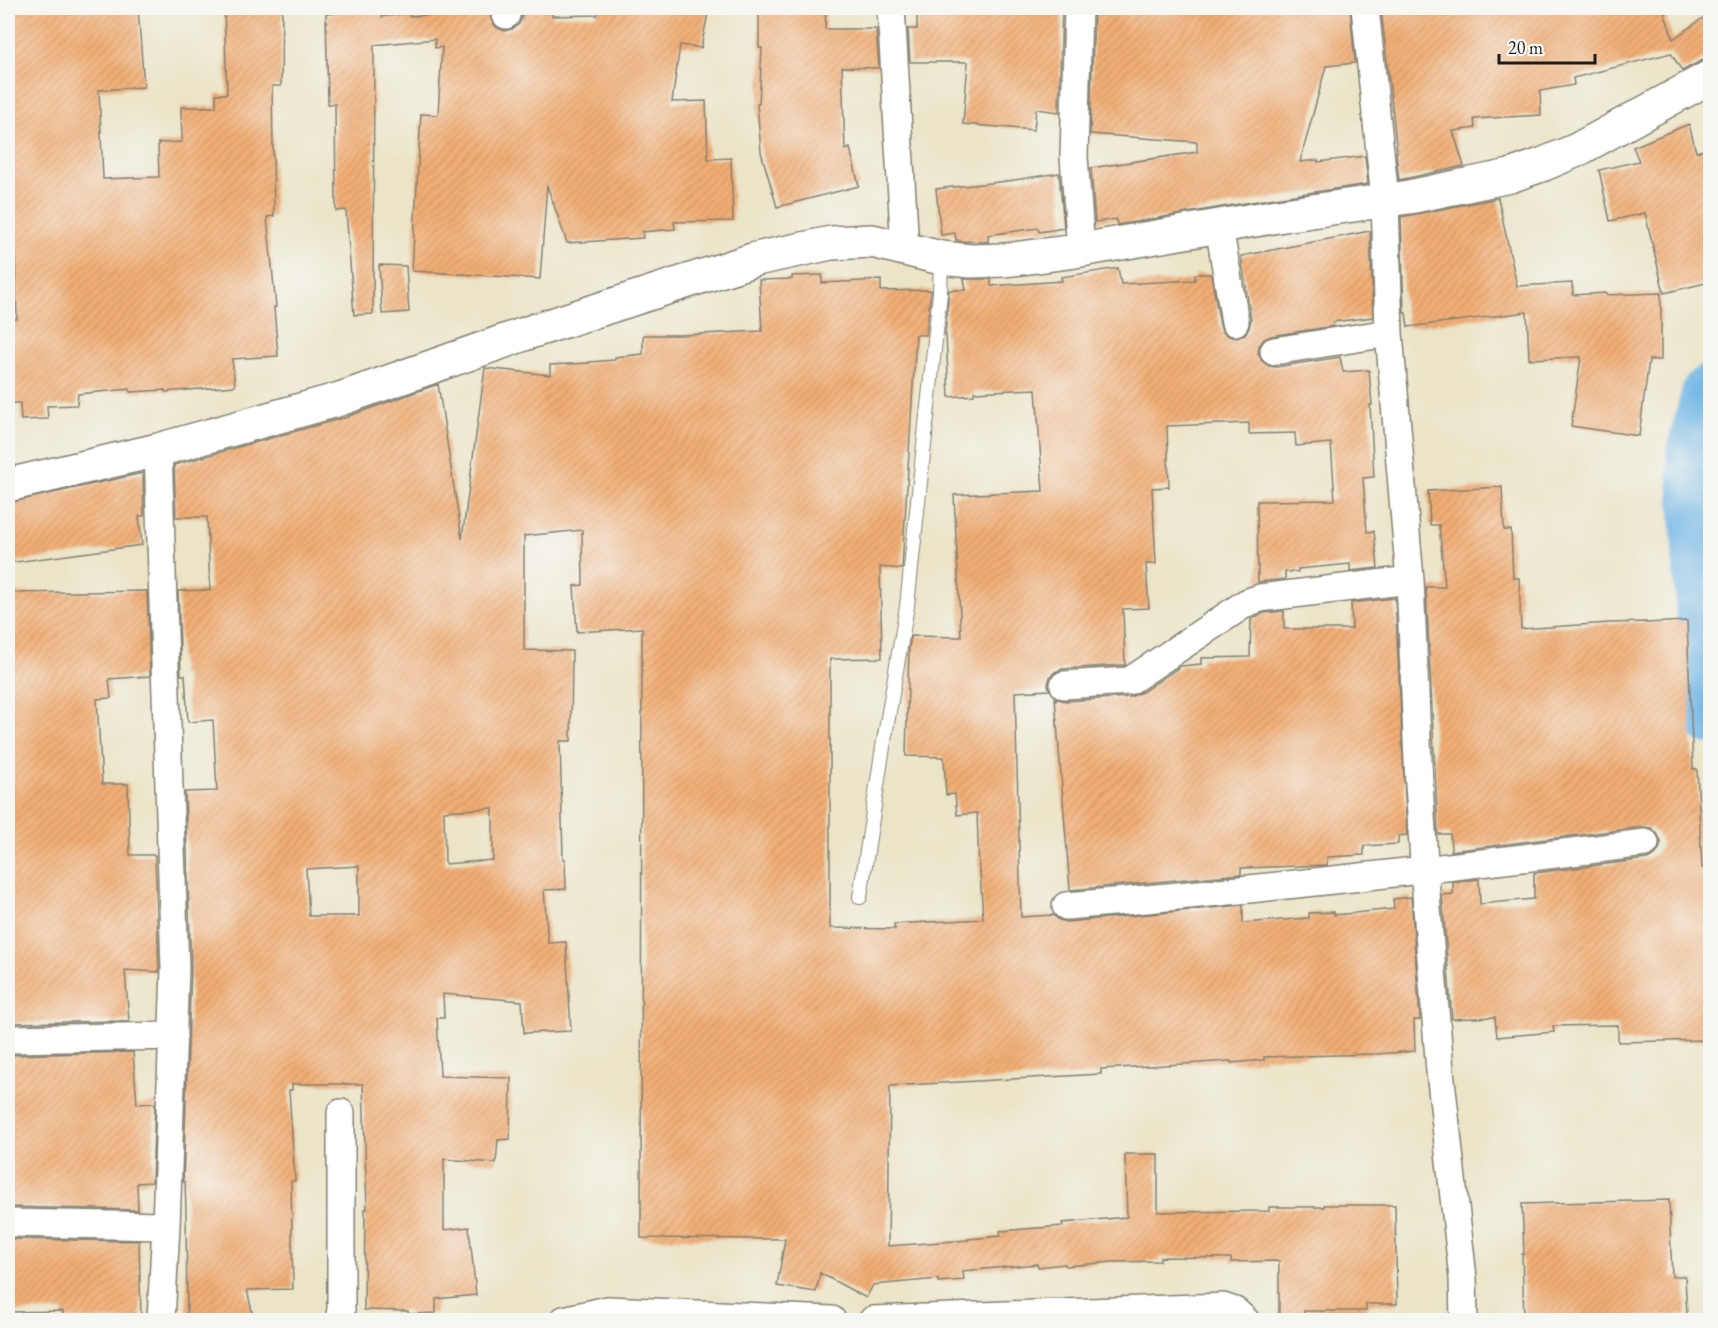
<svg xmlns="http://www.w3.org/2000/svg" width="1718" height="1328" font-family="'EB Garamond',serif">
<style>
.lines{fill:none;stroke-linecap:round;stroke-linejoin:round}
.river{stroke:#6fb5e6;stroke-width:57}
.building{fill:url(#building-hatch);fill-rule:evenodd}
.service-casing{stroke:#848072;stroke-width:16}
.minor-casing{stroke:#848072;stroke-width:30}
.tertiary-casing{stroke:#848072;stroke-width:36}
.service{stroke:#fff;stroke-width:14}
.minor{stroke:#fff;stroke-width:27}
.tertiary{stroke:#fff;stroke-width:33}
</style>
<defs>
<pattern id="building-hatch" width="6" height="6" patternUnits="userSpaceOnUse" patternTransform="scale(1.5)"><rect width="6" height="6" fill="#f2ae75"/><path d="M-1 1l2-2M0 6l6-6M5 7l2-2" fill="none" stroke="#cf9565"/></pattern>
</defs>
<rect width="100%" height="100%" fill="#f6f6f2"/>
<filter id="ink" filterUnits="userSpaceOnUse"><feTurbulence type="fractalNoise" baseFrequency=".0167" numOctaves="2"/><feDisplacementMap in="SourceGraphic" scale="12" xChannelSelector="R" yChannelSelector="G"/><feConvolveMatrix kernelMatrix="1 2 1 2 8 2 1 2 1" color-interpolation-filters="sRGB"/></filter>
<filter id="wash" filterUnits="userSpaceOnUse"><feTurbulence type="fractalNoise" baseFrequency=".008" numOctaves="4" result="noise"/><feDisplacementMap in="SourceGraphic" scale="24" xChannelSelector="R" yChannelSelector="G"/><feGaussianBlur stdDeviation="1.35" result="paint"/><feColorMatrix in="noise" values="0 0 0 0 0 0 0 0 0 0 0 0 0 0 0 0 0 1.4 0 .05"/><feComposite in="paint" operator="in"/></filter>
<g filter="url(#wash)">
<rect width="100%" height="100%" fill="#ebe4c7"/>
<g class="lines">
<path class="river" d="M1710,393L1695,452L1710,715"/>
</g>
<g id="blocks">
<path class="building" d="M8,8H138L144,87L99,90L103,179L159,177L158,143L182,142L181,107H216V94H227L224,8H282L281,86H272L274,216L267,217L276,307H274L278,356L232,359L235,386L165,392V390L130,392V389L78,394L77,405L47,406L48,419L21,420L20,403H8V319H17L15,255L8,256Z
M522,8H551L552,16L597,15L598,8H709L701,48L680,45L672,102L706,101L708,159L731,158L733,221L674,222L675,229L642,232L643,238L567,243L547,185L540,279L412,271L421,114L438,115L442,47L435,48V39L374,45L373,314L354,315L346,210L336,211L335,104H328L326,14L381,10L382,17L409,13V16L490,13L491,20L496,27L504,31L512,29L519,24L522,17Z
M759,8H826L825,29H876L879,68L842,67L845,150L850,148L859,186L777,207L761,152L757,104H759L762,48H759Z
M917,8H1062L1059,112L1036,109L1034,130L963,124L968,62H910L908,29H917Z
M1094,8H1350L1355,63L1326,66L1300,162L1318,160V162L1365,156L1368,184L1281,197L1117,225L1116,219L1095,222L1091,168L1197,152V142L1090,134Z
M1381,8H1504L1505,15L1552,8H1663L1673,39L1710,13V56L1682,71L1671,53L1573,78L1574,85L1540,91L1541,115L1474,119L1475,128L1453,131L1464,166L1399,180L1396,152H1397Z
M1689,124L1696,152L1710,148V282L1664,293L1645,213L1610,221L1599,170L1639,161L1633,147Z
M1059,173L1064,228L1039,232L1038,228L988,235V242L959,241L958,240H956L955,233L941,235L936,189L1008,181Z
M1498,198L1517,286L1572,283L1573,295L1606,293V295L1661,293V360H1649L1639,436L1571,426L1581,357L1529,359L1527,312L1408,327L1406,313H1404L1401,217Z
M1370,231L1373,317L1333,322L1334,326L1271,336L1264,339L1259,346L1258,353L1262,361L1269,366L1276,367L1340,357L1343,372L1369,370L1372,405H1370L1374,477L1363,478L1367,532L1374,531L1378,568L1350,571V564L1298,569V572H1285V579L1258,582L1257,501L1335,500L1331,443L1296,446L1295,433L1249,434V423L1167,426L1169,487L1152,488L1156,564H1146L1149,608L1123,609L1125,665L1062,669L1055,672L1050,677L1048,685L1050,690L1015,692L1021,917L1053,915L1059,920L1067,922L1243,905V923L1309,918V913L1334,912V915L1394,909L1393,899L1411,897L1420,1020H1414L1415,1051L1376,1054L1264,1057V1060L1231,1063V1061L1101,1069V1074L890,1086L888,1246L968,1240V1239L1001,1236L1000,1231L1063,1226L1062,1223L1127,1217L1125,1154H1158V1212L1269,1211V1207H1324V1205H1395L1397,1304H1366V1311H1304V1320H1279V1261L1231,1262V1258L1160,1257V1261L1112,1262L1066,1266L1065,1264L1038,1267L1037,1264L963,1271L964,1280L938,1282V1279L873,1285L866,1298L820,1273L816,1292L777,1286L785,1239L641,1238L642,628L577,632L574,586L583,585L582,530L524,536V650L572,651L571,741H560L563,859H565L566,889L544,890L548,943L566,942L571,1031L524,1033L522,1001L443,994L444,1018H437L440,1076L511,1078L510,1139L498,1140L496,1163L444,1159V1230L469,1227L476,1295L436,1299V1313L408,1314V1311L364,1310L365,1209H367L363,1084H292V1090H289L295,1181H291L293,1289L247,1290L254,1320H187L186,1210L185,1182H183L191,968L185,792L217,791L213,720L188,722L185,675H181L178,591L210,590L207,517H176L174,465L339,419L349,417V416L438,384L462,539L485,368L550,375V365L589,363V362L615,360V357L643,354V335H681L762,331L759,280L792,279V276L822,275V283L881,280V291L931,290L926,335H916L902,569L880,567L882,658L830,659V928L895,929L894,924L983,919L980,871H979L977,813L957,815L955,794L946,795L944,757L906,756L909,648L911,636L961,637L954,495L1043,491L1036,389L974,392V395L949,397L946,335H945L949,290H966L964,279H991V286L1062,281L1061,277L1118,268L1121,284L1195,280V274H1211L1220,325L1223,332L1229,336L1237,338L1245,334L1249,328L1251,320L1241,256ZM493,808V860L445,864L444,811ZM359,866V916H309L306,869Z
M379,265L406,266L409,312L382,314Z
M143,473L144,516H139L142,545L8,563V503Z
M1502,487L1504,530H1511L1513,578H1519L1521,629L1609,623L1646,622V623L1687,621L1693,769H1697L1702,868L1706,867L1710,921V1040L1618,1042V1025L1553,1026L1554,1032L1497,1037L1495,1017L1452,1019L1442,895L1453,894V882L1479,879L1480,904L1534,899V873L1647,859L1655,855L1659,850L1661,842L1657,833L1651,828L1643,827L1451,851L1450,834H1438L1426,587H1445L1439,525H1430L1428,491Z
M147,591L150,676L109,679L111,698L97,699L102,784H128L130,855H155L159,972L125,970L129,1021L8,1023V635H16L12,613L14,612L11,593Z
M1395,598L1407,835L1398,836V844L1364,846V855L1327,857V865L1241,868V874L1070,890L1055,698L1065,701L1130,697L1142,692L1181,666L1201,664V658L1250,657L1251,619L1264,613L1284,611V629H1352L1351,603Z
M133,1052L137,1104L155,1103L152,1182L137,1183L138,1210L8,1207V1055Z
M1669,1200L1672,1277L1685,1276L1687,1315L1570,1320H1524L1522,1254H1524L1522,1204Z
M8,1239L139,1241L141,1320H63V1311L8,1312Z"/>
</g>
</g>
<g filter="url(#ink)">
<use href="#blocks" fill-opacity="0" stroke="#848072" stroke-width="1.5"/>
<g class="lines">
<defs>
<path id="service" d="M860,897L883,747L907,606L940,293L941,258"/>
<path id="minor" d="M891,8L905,249
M1078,8L1074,157L1081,250
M1365,8L1385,199L1389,333L1410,580L1419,784L1427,908L1440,1071L1463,1278L1464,1320
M506,15L507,8
M1219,226L1235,322
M1274,351L1389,333
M158,450L175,969L166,1226L161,1320
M1064,685L1129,681L1134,678L1246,603L1260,598L1410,580
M1066,906C1260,890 1452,867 1645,843
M8,1039L173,1036
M8,1223L166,1226
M339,1320L341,1310V1113
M564,1320L608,1310L832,1320
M873,1320L1223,1307L1235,1311L1245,1320"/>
<path id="tertiary" d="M8,485L158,450L340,399L533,331L756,259L831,243L872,241L941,258L971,261L1005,260L1069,252L1284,215L1409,197L1510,176L1544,164L1577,150L1710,77"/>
</defs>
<use href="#service" class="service-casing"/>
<use href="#minor" class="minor-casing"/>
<use href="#tertiary" class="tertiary-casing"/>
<use href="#service" class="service"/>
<use href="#minor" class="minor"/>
<use href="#tertiary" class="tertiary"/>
</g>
</g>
<rect width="1718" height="1328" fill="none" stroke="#f6f6f2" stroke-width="30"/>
<path d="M1499 54v9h96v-9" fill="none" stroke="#1c1c1c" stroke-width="3"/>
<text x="1508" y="54" font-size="18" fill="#1c1c1c" stroke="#f6f6f2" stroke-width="4.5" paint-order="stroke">20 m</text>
</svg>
